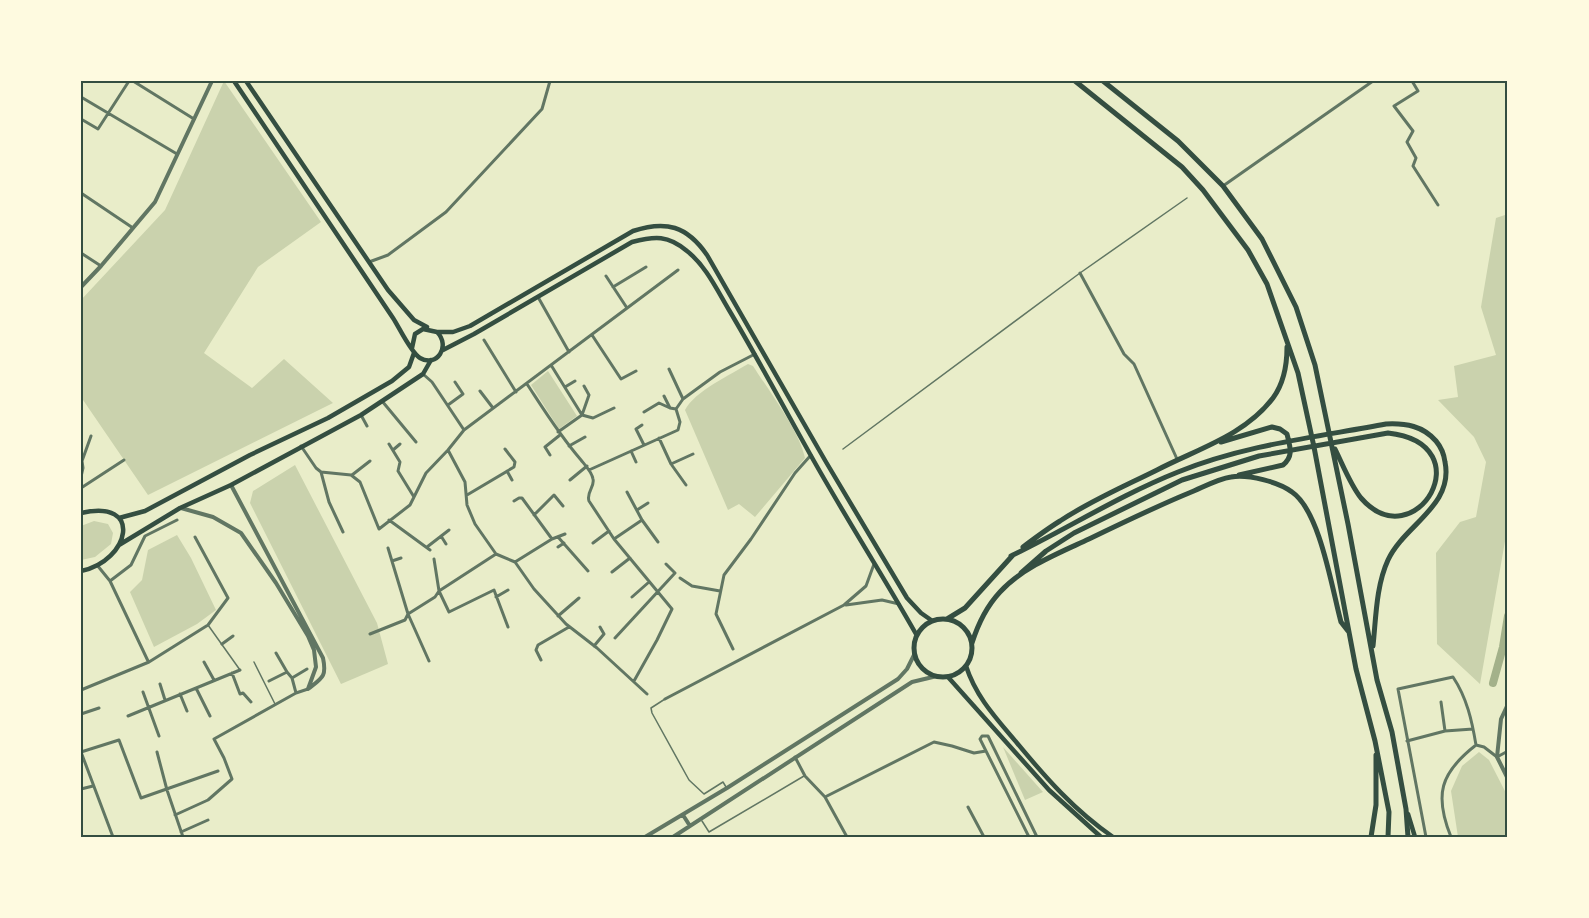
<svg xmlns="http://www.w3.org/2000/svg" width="1589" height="918" font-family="'Nunito Sans',sans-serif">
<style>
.green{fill:#cad2ad}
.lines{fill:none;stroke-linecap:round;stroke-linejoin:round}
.canal{stroke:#a3b18a;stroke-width:8}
.service{stroke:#617663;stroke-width:1.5}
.minor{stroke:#617663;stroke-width:3}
.tertiary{stroke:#617663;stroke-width:4}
.secondary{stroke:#344e41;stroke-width:4.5}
.primary{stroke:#344e41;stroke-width:4.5}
.trunk{stroke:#344e41;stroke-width:5}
.neatline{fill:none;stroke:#344e41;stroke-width:2}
</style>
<rect width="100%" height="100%" fill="#e9edc9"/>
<path class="green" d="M224,81L321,222L258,267L204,353L252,388L284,359L333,403L148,495L81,397V300L165,210Z
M1508,214V524L1480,684L1437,644L1436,553L1460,522L1476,517L1486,462L1474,437L1438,400L1458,397L1454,366L1496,355L1481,307L1496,218Z
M748,364L753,366C769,391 799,430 805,458L755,517L739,504L728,510L685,410C695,391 730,375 748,364Z
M548,371L577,416L559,429L531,385Z
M295,465L377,623L388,664L341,684L250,503L253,491Z
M94,521L108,524L113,533L111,544L95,557L81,560V526Z
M177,535L191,558L216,610L197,624L154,647L130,592L142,580L148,550Z
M1003,747L1043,792L1025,800Z
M1479,752L1489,760L1508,797V837H1458L1451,791L1462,766Z"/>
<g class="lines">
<path class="canal" d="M1493,683L1503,647L1508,616"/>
<path class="service" d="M843,449L1080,273L1187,198
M208,625L240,670
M254,662L275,704
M665,699L651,708L652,713L689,780L704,794L723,782L726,787
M702,821L709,832L804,776"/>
<path class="minor" d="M133,81L194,119
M1412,81L1418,91L1394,106L1413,131L1407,142L1416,158L1413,166L1438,205
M81,97L177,154
M81,119L98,129L129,81
M1223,186L1373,81
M81,193L133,228
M81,253L101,266
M369,262L388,255L446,212L542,109L550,81
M1080,273L1124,354L1134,364L1177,459
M606,276L627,308
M613,287L646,267
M538,297L569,352
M592,335L621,379L636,371
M484,340L516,392
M551,365L582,415
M669,369L683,399L720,372L755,354
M423,374L432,382L464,430
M527,384C544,410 560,436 581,460C585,465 592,472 593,479C595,487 586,492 589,501L614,539L672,609L657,640L634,681
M565,387L575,381
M480,391L493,408
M664,396L670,408L676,409L683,399
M382,401L416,442
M448,405L463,394L455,382
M644,412L659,403L670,408
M361,415L367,426
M582,415L589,395L584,386
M642,425L636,429L644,445
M558,432L582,415L593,418L614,408
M659,438L671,464L686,485
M389,444L400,462L398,471L414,497
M301,446L316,468L321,472L351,475L360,482L379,529L410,505L426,473L448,450L464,430L678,270
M569,446L585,437
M393,450L400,444
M448,450L465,482L467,505L475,524L496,554L515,562
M631,451L636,462
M550,455L545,447L560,435
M671,464L693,454
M589,470L678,430L680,422L676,409
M507,471L512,480
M321,472L329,502L343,532
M352,475L370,461
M81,477L83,468L82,461L91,436
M570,480L587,466
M81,488L124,460
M627,492L642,520L658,542
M467,495L514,467L515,462L505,449
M514,501L519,498H522L552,539
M637,510L648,503
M534,515L554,495L563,506
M389,520L430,550
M441,536L446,544
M558,537L588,571
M614,539L642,520
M593,543L609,531
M427,547L449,530
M558,547L564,543
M388,548L408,614L429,661
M434,559L439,591L449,612L494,590L508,627
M392,561L401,558
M515,562L534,589L566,624L597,648L647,694
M515,562L552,539L565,534
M97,565L110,581
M612,572L630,558
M680,578L692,586L720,591
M496,597L508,590
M632,597L649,582
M846,605L882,600L899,604
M558,616L579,598
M370,634L405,620L408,614L435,597L439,591L496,554
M615,638L675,573L666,564
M222,644L233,636
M594,646L604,634L600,627
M733,649L716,614L724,575L751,539L795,473L811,455
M276,653L287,672
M541,660L536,650L538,645L569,627
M148,661L110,581L131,565L145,536L177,520
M204,662L214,680
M232,673L240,694L243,693L251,702
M292,678L296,693
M269,681L287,672L292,678L307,669
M160,684L165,700
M196,688L210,716
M81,690L149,662L208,625L228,598L195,537
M143,692L159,736
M180,694L187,711
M665,699L844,605L866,586L874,564
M1441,702L1445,731
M81,714L99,708
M128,716L240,670
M1407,741L1445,731L1473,729
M81,752L119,740L141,798L218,771
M81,752L113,837
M157,752L167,790L183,837
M795,757L805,776L825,797L847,837
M81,789L93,786
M825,797L934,742L952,746L974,753L986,751
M968,807L984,837
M175,815L208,800L232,779L224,758L214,739L296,693L308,689
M181,832L208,820
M1029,837L980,739L982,736H988L1037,837
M1426,837L1398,689L1453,677C1467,698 1472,721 1476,745
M1451,837C1434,795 1440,773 1476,745L1484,747L1497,757L1508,751"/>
<path class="tertiary" d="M81,287L101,266L155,202L212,81
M181,508L213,517L241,533L276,583L308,636L314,650L316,667L308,689C322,678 327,677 323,658L231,485
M1508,704L1501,719L1497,757L1508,779
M683,815L690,826
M645,837L727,788L898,679L907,669L914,655
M673,837L912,682L937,676"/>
<path class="secondary" d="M81,513C144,498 130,561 81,571
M119,518L145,511L250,455L328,418L392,381L409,367L414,353
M119,545L180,508L231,485L361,415L423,374L431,360"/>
<path class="primary" d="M234,81L393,318C399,327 411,353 420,358C437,368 451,346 437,332L423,329L415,334L412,348
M246,81L388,290L414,320L427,327
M437,332H453L470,326L633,231C666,220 687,226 707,255L826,462L907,598L921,613L931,620
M443,350L474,334L632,242C655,236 668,235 687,251C706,266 717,290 729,310C757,357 783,406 810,454C844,515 882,574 916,634
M966,666C976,697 996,718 1017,743C1046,778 1075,811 1113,837
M948,677L1049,790L1101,837
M1408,814L1415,837"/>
<path class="trunk" d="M1075,81L1182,167L1203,190L1248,250L1267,284L1298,373L1314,447L1356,669L1375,741L1389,812L1388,837
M1103,81L1178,141L1223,186L1262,239L1296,307L1315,365L1348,524L1377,680L1392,732L1406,809L1408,837
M1221,442L1272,427L1280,429L1287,434C1290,447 1294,456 1283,465L1239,475
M1023,547C1035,538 1047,529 1060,521C1090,501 1125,486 1157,470C1197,449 1244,436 1273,398C1284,383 1287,365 1287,347
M1011,556C1067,529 1120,495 1178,472C1244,445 1317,437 1386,424C1406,423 1423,426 1436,441C1441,447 1444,454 1445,462C1454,506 1404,525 1388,560C1376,586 1376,618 1373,646
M1021,573L1046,551L1074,533L1182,480L1259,456L1388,433C1485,444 1415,560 1361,498C1350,484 1343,465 1335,449
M914 648a29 29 0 1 1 58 0a29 29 0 1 1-58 0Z
M947,619L965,608L1013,555
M972,643C978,624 986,607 1000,592C1023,567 1059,553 1089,539C1122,523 1155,507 1189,493C1202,488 1217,479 1231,477C1248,474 1279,482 1292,492C1320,511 1332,589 1341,622L1348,631
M1371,837L1376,805V755"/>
</g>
<rect width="1589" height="918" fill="none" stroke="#fefae0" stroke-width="165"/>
<rect x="82" y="82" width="1424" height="754" class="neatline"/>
</svg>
